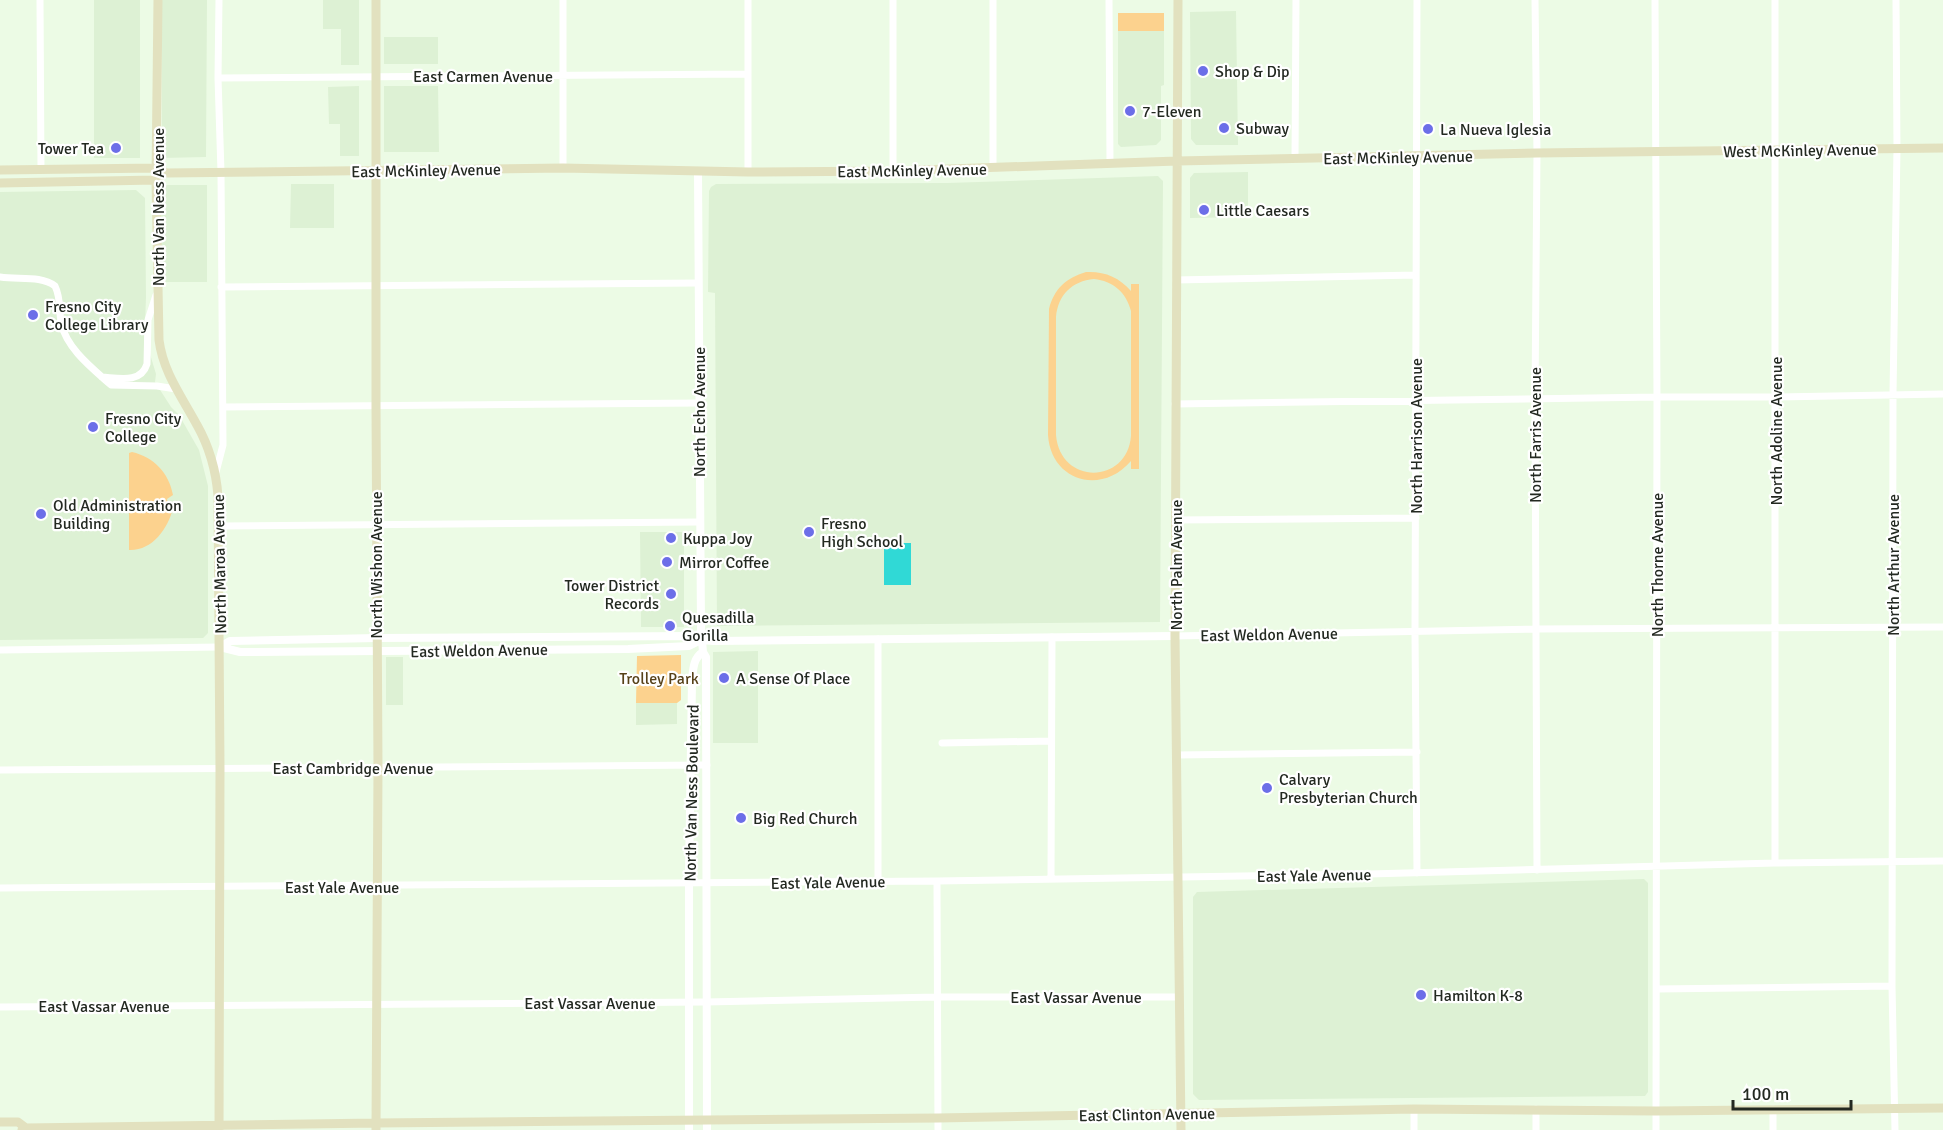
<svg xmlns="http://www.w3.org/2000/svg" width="1943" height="1130" font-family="Signika,sans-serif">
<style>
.built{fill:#ddf1d4}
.green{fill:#fcd28e;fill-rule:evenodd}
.water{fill:#30d9d6}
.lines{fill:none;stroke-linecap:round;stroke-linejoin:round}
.minor{stroke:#fff;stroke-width:7}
.tertiary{stroke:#fff;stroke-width:8}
.secondary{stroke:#e2e1bf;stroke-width:9}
.poi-dot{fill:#6c6ee8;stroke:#fff;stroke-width:2}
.labels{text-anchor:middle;stroke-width:4.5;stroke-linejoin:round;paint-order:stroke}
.poi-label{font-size:16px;fill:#232921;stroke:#fff;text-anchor:start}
.street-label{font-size:16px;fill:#232921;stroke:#fff}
.park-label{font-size:16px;fill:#574119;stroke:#fff}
</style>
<rect width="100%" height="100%" fill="#ecfbe5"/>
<path class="built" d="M94,0H140V158H94Z
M162,0H207L206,157L162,158Z
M323,0H359V65H341V29H323Z
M1236,11L1238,145H1196L1191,139L1190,12Z
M1118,31H1164V85L1161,86V140L1156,145L1121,147L1118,144Z
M384,37H438V64H384Z
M359,86V156H340V124H329L328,87Z
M384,86H438L439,152H384Z
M1248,172V217L1190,218V178L1194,173Z
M1158,176L1163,181L1160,622L717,626L715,293L708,292L709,191L711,187L716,184L947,183Z
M291,184H334V228H290Z
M161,185H207V282H161Z
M136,190L145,198L146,297L144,352L150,354L156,374L155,382L171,407L179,415L199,450L208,486V633L203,638L0,640V192Z
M684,532V627H641L640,532Z
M758,651V743H713V652Z
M386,657H403V705H386Z
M636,703H677V724L636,725Z
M1644,879L1648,883V1092L1645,1096L1199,1100L1193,1094V897L1197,892Z"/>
<path class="green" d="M1118,13H1164V31H1118Z
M1086,272C1104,271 1119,277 1131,291V284H1139V469H1131V461C1101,496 1051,481 1048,435L1049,309C1054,289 1066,278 1086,272ZM1094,279C1113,281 1126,292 1131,311V436C1127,485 1060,485 1056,435V317C1058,295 1072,281 1094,279Z
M132,452C154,457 169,473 173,495L167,499L168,504L173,508C168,529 152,551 129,550V453Z
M681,655V700L677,703H636L637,656Z"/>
<path class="water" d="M884,543H911V585H884Z"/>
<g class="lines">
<path class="minor" d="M40,0L41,170
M748,0V172
M993,0V168
M1109,0L1110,163
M1417,0L1415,632L1417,873
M1535,0L1537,153L1535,399L1537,870
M1655,0L1657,397L1656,1130
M218,78L748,74
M1295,159L1296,0
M563,168V0
M893,171V0
M0,277C18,280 41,275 55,286C61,298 59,310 61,323C67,349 92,368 111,385L157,386L176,389
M1176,280L1416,275
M221,287L698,283
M102,377C118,378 141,384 147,364L148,320L156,295
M1175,404L1657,397H1777L1943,394
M223,407L700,403
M216,472L223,445L221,172L218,78L219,0
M1176,520L1416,518
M220,526L700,522
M1175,636L1535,629L1943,627
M0,650L220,647
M942,743L1050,741
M1177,755L1417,752
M0,770L707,765
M1775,863V0
M1051,878L1052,637
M878,880V639
M937,881L938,1130
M0,888L937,881L1369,874L1775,863L1943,861
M1657,989L1892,986
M0,1007L706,1002L936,997H1179
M1414,1109V1130
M1536,1109V1130
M1773,1109V1130
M1895,1130L1892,986L1893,393L1897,149L1896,0"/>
<path class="tertiary" d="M698,171L701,629L703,652L706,657L707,1130
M220,647L230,641L377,638L689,636L701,640L714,641L1175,636
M220,647L240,652L628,649L689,646L701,640
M689,1130V874L692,681C693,670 693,658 703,652"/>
<path class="secondary" d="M158,0L156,180L159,340C163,372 182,397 197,425C210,448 216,470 218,496L220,769L219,1130
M376,0V406L378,768L376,1130
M1178,0L1175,636L1181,1130
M0,170L156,168L167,173L563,168L748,172L893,171L1177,161L1537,153L1943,148
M0,183L156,180L160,177
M0,1122H18L26,1128
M22,1130L26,1128L376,1123L938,1118L1414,1109L1656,1111L1943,1108"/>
</g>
<g class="poi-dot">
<circle cx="1203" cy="71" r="6"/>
<circle cx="1130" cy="111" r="6"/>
<circle cx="1224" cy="128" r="6"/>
<circle cx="1428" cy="129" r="6"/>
<circle cx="116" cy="148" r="6"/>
<circle cx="1204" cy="210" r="6"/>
<circle cx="33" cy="315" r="6"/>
<circle cx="93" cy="427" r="6"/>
<circle cx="41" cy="514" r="6"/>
<circle cx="809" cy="532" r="6"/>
<circle cx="671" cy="538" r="6"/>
<circle cx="667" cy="562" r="6"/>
<circle cx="671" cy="594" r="6"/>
<circle cx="670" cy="626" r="6"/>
<circle cx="724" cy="678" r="6"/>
<circle cx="1267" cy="788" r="6"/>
<circle cx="741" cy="818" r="6"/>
<circle cx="1421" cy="995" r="6"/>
</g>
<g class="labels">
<g class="poi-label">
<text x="1215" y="77">Shop &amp; Dip</text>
<text x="1142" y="117">7-Eleven</text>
<text x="1236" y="134">Subway</text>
<text x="1440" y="135">La Nueva Iglesia</text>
<text x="104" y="154" text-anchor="end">Tower Tea</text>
<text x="1216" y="216">Little Caesars</text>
<text x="45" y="312">Fresno City<tspan x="45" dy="18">College Library</tspan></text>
<text x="105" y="424">Fresno City<tspan x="105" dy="18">College</tspan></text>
<text x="53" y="511">Old Administration<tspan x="53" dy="18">Building</tspan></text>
<text x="821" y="529">Fresno<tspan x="821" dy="18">High School</tspan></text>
<text x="683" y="544">Kuppa Joy</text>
<text x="679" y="568">Mirror Coffee</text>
<text x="659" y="591" text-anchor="end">Tower District<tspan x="659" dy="18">Records</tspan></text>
<text x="682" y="623">Quesadilla<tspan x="682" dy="18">Gorilla</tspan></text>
<text x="736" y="684">A Sense Of Place</text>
<text x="1279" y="785">Calvary<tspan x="1279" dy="18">Presbyterian Church</tspan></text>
<text x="753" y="824">Big Red Church</text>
<text x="1433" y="1001">Hamilton K-8</text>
</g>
<g class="street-label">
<text x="483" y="82">East Carmen Avenue</text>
<text transform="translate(1800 150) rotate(-1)" y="6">West McKinley Avenue</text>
<text transform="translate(1398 157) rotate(-1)" y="6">East McKinley Avenue</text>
<text transform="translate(426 170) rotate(-1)" y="6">East McKinley Avenue</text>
<text transform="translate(912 170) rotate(-1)" y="6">East McKinley Avenue</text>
<text transform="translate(158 207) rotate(-90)" y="6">North Van Ness Avenue</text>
<text transform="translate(699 412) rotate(-90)" y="6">North Echo Avenue</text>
<text transform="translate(1776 431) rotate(-90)" y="6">North Adoline Avenue</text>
<text transform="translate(1535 435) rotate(-90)" y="6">North Farris Avenue</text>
<text transform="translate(1416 436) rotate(-90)" y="6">North Harrison Avenue</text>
<text transform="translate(219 564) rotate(-91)" y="6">North Maroa Avenue</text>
<text transform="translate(376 565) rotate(-90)" y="6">North Wishon Avenue</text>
<text transform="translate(1176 565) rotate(-90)" y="6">North Palm Avenue</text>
<text transform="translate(1657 565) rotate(-90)" y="6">North Thorne Avenue</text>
<text transform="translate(1893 565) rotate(-90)" y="6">North Arthur Avenue</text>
<text transform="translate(1269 634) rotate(-1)" y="6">East Weldon Avenue</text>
<text transform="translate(479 650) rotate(-1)" y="6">East Weldon Avenue</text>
<text x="353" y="774">East Cambridge Avenue</text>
<text transform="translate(691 793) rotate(-89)" y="6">North Van Ness Boulevard</text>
<text transform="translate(1314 875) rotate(-1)" y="6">East Yale Avenue</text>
<text transform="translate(828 882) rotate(-1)" y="6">East Yale Avenue</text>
<text x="342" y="893">East Yale Avenue</text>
<text x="1076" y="1003">East Vassar Avenue</text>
<text x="590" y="1009">East Vassar Avenue</text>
<text x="104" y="1012">East Vassar Avenue</text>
<text transform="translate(1147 1114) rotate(-1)" y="6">East Clinton Avenue</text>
</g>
<g class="park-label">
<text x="659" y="684">Trolley Park</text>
</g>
</g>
<path d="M1733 1100v9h118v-9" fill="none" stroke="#232921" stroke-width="3"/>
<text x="1742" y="1100" font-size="18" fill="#232921" stroke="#ffffff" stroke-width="4.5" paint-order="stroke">100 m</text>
</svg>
